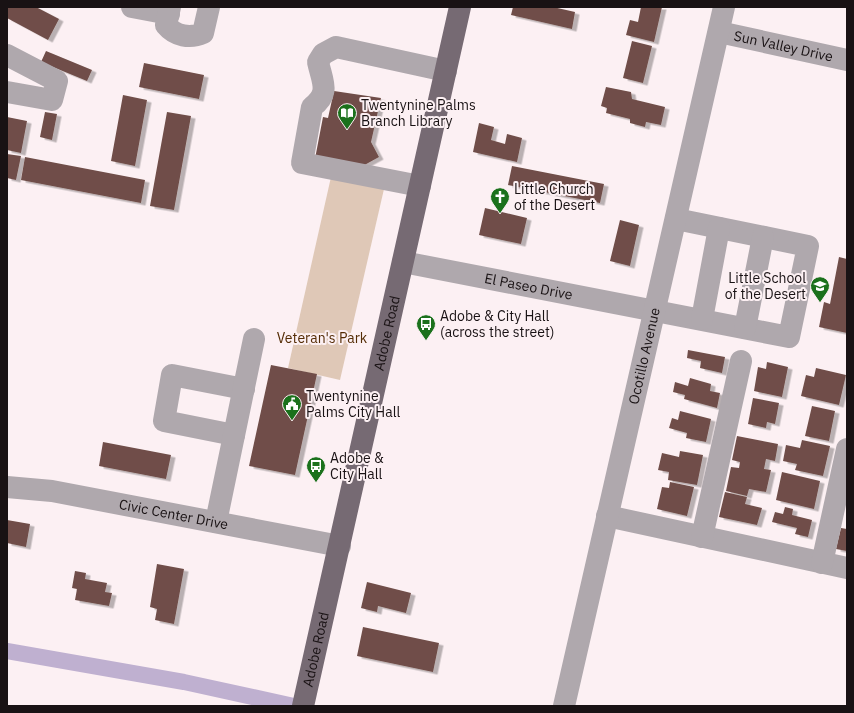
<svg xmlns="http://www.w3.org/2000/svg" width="854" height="713" font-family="'IBM Plex Sans',sans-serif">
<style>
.green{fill:#dfc8b7}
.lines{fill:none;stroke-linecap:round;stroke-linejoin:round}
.canal{stroke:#bfb0d0;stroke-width:16}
.building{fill:#6f4e48;filter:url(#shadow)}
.minor{stroke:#afa8ad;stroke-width:22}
.major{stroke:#766a73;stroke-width:22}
.labels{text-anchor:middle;stroke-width:4;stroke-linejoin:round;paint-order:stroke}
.street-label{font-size:14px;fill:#191214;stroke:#fcf0f3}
.poi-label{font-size:14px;fill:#191214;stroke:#fcf0f3;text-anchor:start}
.park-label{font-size:14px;fill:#542c05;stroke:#fcf0f3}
</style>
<defs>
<filter id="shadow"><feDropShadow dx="4.5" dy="2.5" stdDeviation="0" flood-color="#0004"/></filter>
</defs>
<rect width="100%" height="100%" fill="#fcf0f3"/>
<path class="green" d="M331,177L384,189L340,380L288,368Z"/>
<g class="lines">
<path class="canal" d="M7,651L184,682L294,706"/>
</g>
<path class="building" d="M7,7H36L59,19L48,40L7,18Z
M513,7H553L575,12L572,29L511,15Z
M641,7H662L654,42L626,35L630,20L638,22Z
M632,41L652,46L643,83L623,78Z
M46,51L92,70L87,81L41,62Z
M144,63L204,75L199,99L139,87Z
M606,87L631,92L632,99L665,107L661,125L646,122L645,127L630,123V119L606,113L607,108L601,106Z
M334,91L381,98L371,142L379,157L359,168L314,164L323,117L328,118Z
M123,95L147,100L135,166L111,161Z
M45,112L57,114L52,140L40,137Z
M167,112L191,116L174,210L150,206Z
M7,117L27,121L21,153L7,150Z
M479,123L494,127L491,140L505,144L507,134L522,138L517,162L473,152Z
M7,154L21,156L16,180L7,178Z
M25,157L145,180L141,203L21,180Z
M512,166L604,184L600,203L508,185Z
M485,208L527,218L521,244L479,235Z
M620,220L639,225L630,266L610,261Z
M839,257L847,259V333L819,327L824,302L830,304Z
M688,350L725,357L722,373L700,368L701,361L687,358Z
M767,362L788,367L782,397L754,391L758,367L766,369Z
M271,365L317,374L295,475L249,466Z
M816,368L846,375L839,405L801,396L806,375L814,377Z
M690,378L711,384L710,391L720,393L717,408L684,399L685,395L673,392L675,382L688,386Z
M753,398L779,403L775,424L767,422L766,428L748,424Z
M812,406L835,411L829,441L805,436Z
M680,411L711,419L706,442L686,438L687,433L669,428L672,418L678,420Z
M737,436L778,444L775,461L766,459L764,469L771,470L766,492L749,489L747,496L726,491L731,467L739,468L740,462L732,460Z
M802,440L830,446L823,476L795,470L797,464L783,461L786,445L800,448Z
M103,442L171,455L166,479L99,466Z
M680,451L703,455L697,485L668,480L669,472L658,470L662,453L679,457Z
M782,472L820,481L814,509L776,500Z
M670,482L694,487L687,516L657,509L662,487L669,488Z
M725,492L747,497L745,504L762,508L757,525L719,517Z
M785,507L793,509L792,515L812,520L808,537L795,534L797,528L772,522L775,512L783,514Z
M7,520L30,524L26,547L7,543Z
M841,528L847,529V551L836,549Z
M157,564L184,569L174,624L155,620L157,609L150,607Z
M75,571L86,573L85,579L107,583L105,592L112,593L109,606L75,600L77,589L72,588Z
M367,582L411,593L406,613L378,606L377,612L361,608Z
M363,627L439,643L433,672L357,656Z"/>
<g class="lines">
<g class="minor">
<path d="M132,7L169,14"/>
<path d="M170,7L166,25C175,36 190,39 203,33L209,7"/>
<path id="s1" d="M719,32L847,60"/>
<path d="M7,55L57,81L52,100L7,92"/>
<path d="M420,186L302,163L312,107C331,93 322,81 318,62L323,54L336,47L446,71"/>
<path id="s2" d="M403,262L789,337L808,246L676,219"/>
<path d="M702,319L719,228"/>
<path d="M745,328L763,237"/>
<path d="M234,435L164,421L172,375L244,389"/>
<path id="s3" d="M7,487L52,491L340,546"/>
<path d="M607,516L847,568"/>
<path d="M216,522L254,339"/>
<path d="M702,537L741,361"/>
<path d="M822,563L847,449"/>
<path id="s4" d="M564,706L724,7"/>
</g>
<path class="major" id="s5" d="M303,706L460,7"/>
</g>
<defs>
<symbol id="library-pin" viewBox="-11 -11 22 30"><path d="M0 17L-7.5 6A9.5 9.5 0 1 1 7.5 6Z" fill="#1b711c" stroke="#fcf0f3"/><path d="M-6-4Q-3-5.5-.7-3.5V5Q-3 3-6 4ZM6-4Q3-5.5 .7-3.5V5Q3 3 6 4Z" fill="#fff"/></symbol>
<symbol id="church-pin" viewBox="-11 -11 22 30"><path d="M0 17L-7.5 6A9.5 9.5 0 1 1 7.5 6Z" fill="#1b711c" stroke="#fcf0f3"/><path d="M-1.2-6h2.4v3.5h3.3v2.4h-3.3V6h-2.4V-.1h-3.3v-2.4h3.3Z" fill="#fff"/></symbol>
<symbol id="school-pin" viewBox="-11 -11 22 30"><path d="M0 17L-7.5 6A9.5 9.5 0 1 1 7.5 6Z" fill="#1b711c" stroke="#fcf0f3"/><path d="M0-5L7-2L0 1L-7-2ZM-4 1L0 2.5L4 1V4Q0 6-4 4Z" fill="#fff"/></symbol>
<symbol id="bus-pin" viewBox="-11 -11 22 30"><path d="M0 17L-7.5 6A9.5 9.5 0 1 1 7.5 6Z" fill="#1b711c" stroke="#fcf0f3"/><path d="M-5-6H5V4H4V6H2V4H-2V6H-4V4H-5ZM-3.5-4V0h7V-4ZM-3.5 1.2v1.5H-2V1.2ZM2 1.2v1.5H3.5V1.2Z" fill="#fff"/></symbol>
<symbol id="civic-pin" viewBox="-11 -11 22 30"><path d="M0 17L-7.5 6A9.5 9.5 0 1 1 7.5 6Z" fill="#1b711c" stroke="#fcf0f3"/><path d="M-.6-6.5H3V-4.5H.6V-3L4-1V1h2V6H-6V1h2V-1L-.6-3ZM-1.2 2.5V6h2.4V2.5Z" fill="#fff"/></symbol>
</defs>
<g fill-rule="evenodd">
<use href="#library-pin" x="336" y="102" width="22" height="30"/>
<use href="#church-pin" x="489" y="186" width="22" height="30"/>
<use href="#school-pin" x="809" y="275" width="22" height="30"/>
<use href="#bus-pin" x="415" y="313" width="22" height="30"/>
<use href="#civic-pin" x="281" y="393" width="22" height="30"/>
<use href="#bus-pin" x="305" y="455" width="22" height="30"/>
</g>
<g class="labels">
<g class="street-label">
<text dy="5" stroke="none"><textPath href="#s1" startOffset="66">Sun Valley Drive</textPath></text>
<text dy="5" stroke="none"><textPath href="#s2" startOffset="128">El Paseo Drive</textPath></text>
<text dy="5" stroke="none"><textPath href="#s5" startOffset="382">Adobe Road</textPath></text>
<text dy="5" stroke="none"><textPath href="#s4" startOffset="359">Ocotillo Avenue</textPath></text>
<text dy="5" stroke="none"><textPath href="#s3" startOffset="169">Civic Center Drive</textPath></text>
<text dy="5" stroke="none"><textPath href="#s5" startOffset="58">Adobe Road</textPath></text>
</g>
<g class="poi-label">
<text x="361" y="110">Twentynine Palms<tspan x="361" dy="16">Branch Library</tspan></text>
<text x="514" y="194">Little Church<tspan x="514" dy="16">of the Desert</tspan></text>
<text x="806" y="283" text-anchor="end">Little School<tspan x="806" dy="16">of the Desert</tspan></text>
<text x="440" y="321">Adobe &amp; City Hall<tspan x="440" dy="16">(across the street)</tspan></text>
<text x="306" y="401">Twentynine<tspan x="306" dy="16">Palms City Hall</tspan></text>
<text x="330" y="463">Adobe &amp;<tspan x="330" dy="16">City Hall</tspan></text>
</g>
<g class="park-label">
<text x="322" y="343">Veteran's Park</text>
</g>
</g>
<rect width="854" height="713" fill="none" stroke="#191214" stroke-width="16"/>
</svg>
